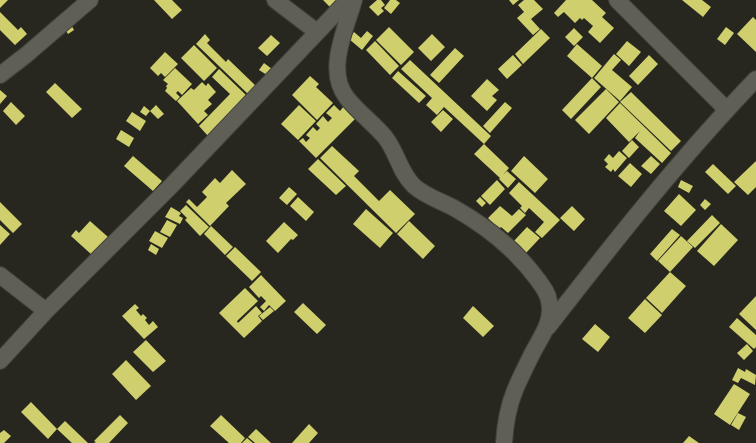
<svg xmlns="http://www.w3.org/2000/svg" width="756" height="443" font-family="Montserrat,sans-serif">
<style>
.building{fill:#cfcf6e}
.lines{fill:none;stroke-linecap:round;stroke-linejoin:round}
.minor-casing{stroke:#42423c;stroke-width:18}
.minor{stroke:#5f5f56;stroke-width:16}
</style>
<rect width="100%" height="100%" fill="#27271f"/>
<path class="building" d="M0,0H8L0,8Z
M154,0H172L182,10L172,19Z
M323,0H337L330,7Z
M377,0H381L385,5L381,8L384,11L378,16L369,7Z
M390,0H396L400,3L391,14L384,8Z
M509,0H519L513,5Z
M524,0H534L543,9L531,19L540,29L533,35L517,18L524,12L518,5Z
M566,0H592L606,13L602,17L614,28L600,43L588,32L593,26L584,18L582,20L580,18L575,23L564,12L558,17L554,13Z
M682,0H702L711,7L703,17Z
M0,12L18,30L21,27L27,34L15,45L0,30Z
M753,17L756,20V52L737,34Z
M69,21L74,30L68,34L62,24Z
M389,27L414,52L401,65L376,40Z
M726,27L734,33L725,45L717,39Z
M574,28L583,37L574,46L565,37Z
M541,29L550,38L523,64L515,54Z
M367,31L373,36L362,50L349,39L354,32L361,38Z
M205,34L210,40L207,43L226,62L228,59L256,86L248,94L196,44Z
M432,34L445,47L431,61L418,48Z
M271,35L280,43L267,56L258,48Z
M375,41L399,66L390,75L366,50Z
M627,41L641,52L629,66L616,54Z
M577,44L602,66L592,78L567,56Z
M194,45L217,68L204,81L181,58Z
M455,48L464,56L439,83L430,75Z
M165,52L178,64L165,77L161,73L158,76L150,68Z
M614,54L621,60L612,70L632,87L620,101L594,78Z
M513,55L522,65L507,79L498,69Z
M649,55L658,64L638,85L629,76Z
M410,60L491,136L484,144L444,107L437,115L426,105L432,98L401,69Z
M264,63L272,69L267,75L259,70Z
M175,68L192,84L182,95L178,91L176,93L180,97L176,101L165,91L167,88L166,86L168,84L163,80Z
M219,69L247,96L208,136L199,126L230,94L212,77Z
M398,71L426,96L419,103L392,78Z
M310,76L319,84L316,87L333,103L317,120L292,95Z
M592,78L601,87L571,119L562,110Z
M487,79L499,90L492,96L497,100L487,111L471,96Z
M202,82L206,86L208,83L216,92L208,100L212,104L204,111L208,115L198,124L177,101L191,88L194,90Z
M55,83L82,109L72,118L46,92Z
M606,89L619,102L589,134L575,120Z
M0,90L7,96L0,104Z
M631,92L681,141L671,151L620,102Z
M11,102L25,116L16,125L3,111Z
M505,102L512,108L490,133L483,126Z
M620,103L671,153L662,163L635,138L640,131L629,142L606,118Z
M156,105L164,114L158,119L150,111L146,116L140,112L144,106L150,111Z
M299,105L316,121L298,140L281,124Z
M334,105L340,111L344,106L356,118L316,158L299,141L303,138L306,142L310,138L306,135L313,127L317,131L320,128L316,124L323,116L328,122L332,118L326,113Z
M443,110L453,119L441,132L431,122Z
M132,112L146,121L140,131L126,121Z
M121,130L134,138L129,147L116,139Z
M632,140L639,147L629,158L622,151Z
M484,144L509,168L503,175L507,171L516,179L508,188L499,179L500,178L474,154Z
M332,146L359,171L354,176L379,201L390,190L415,214L396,233L320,158Z
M619,151L627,158L615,172L613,169L611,172L605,167L608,164L604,160L609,154L613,158Z
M133,156L162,181L153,191L124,166Z
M524,156L548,179L535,193L511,171Z
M651,156L660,164L651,174L641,166Z
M318,159L346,186L336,195L308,169Z
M756,161V187L748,195L734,182Z
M630,163L642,174L631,187L618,176Z
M713,164L736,186L728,194L705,172Z
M232,170L246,184L226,203L229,206L210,226L186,202L189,199L197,207L207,197L202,192L215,178L220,183Z
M497,180L505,189L490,205L481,196Z
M681,180L693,186L689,193L678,187Z
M519,182L560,220L542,238L535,232L544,222L529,208L525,213L520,208L522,206L509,193Z
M289,187L297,194L287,205L279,198Z
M679,194L696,210L681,226L664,211Z
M298,197L314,212L306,221L290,206Z
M480,197L486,203L482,207L476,201Z
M705,199L711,204L705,210L700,205Z
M0,202L22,224L13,233L0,220Z
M186,205L209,227L200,236L185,220L187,218L180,211Z
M500,206L512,216L519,209L526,215L508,233L501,227L499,229L488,218Z
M572,206L585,219L574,231L560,218Z
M171,207L181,213L179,216L183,218L180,224L165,217Z
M366,209L393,233L380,248L353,224Z
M712,215L720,223L695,248L687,241Z
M167,220L177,225L170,237L160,232Z
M90,221L108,237L92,255L71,236L76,230L79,233Z
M409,221L435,246L423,259L397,234Z
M284,222L298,235L293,240L291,239L278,253L266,241Z
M721,224L738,240L714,266L697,251Z
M0,225L10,234L0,245Z
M211,226L233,247L225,255L204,234Z
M527,227L540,238L525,254L513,242Z
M672,229L680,235L657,261L650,254Z
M155,231L168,238L162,248L149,241Z
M681,236L693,247L670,272L658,261Z
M151,244L159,249L156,255L148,250Z
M235,247L261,272L252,281L226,256Z
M670,272L686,286L662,313L646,298Z
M261,275L286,301L275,311L269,305L264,311L260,307L266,301L261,296L259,298L249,287Z
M245,288L258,301L237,321L238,323L256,306L262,313L258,316L262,321L244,338L219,313Z
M756,296V330L739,314Z
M645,299L662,315L645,333L628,318Z
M303,303L326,325L317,334L294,312Z
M135,304L139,308L136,310L141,316L143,314L147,318L145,320L149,325L153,321L158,327L144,339L122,316Z
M473,306L494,326L483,337L463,318Z
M270,307L274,311L263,320L259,316Z
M737,318L756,335V347L754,349L729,327Z
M595,324L610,337L598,352L582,339Z
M146,340L166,361L153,372L133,352Z
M747,344L753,351L744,360L737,353Z
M126,360L151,386L136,400L112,374Z
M738,368L745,372L746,369L756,375L755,385L741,378L738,383L732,380Z
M734,384L750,394L730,425L714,414Z
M31,402L57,429L48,439L21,412Z
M738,413L746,417L739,430L731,425Z
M120,415L128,423L109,443H94L96,442L94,441Z
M221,415L245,438L241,443H229L210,426Z
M65,421L88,443H72L57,429Z
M309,424L318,433L309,443H292Z
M256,429L271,443H255L248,437Z
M4,430L11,436L4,443H0V433Z
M689,436L699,443H683Z
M247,438L253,443H242Z"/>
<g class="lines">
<defs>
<path id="minor" d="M275,0L317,32
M354,0C346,29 325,71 347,98C358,112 373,123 385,137C397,152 400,173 414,186C425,196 441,201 454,208C486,226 516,250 538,280C543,287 548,293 549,301C554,321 540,338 532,354C526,366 520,378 515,390C508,407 505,425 504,443
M617,0L727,110
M0,75L26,55L90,0
M0,275L46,311
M548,327C614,242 681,157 756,79
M0,361L46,311L172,185L348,0"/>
</defs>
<use href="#minor" class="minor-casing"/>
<use href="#minor" class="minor"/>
</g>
</svg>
